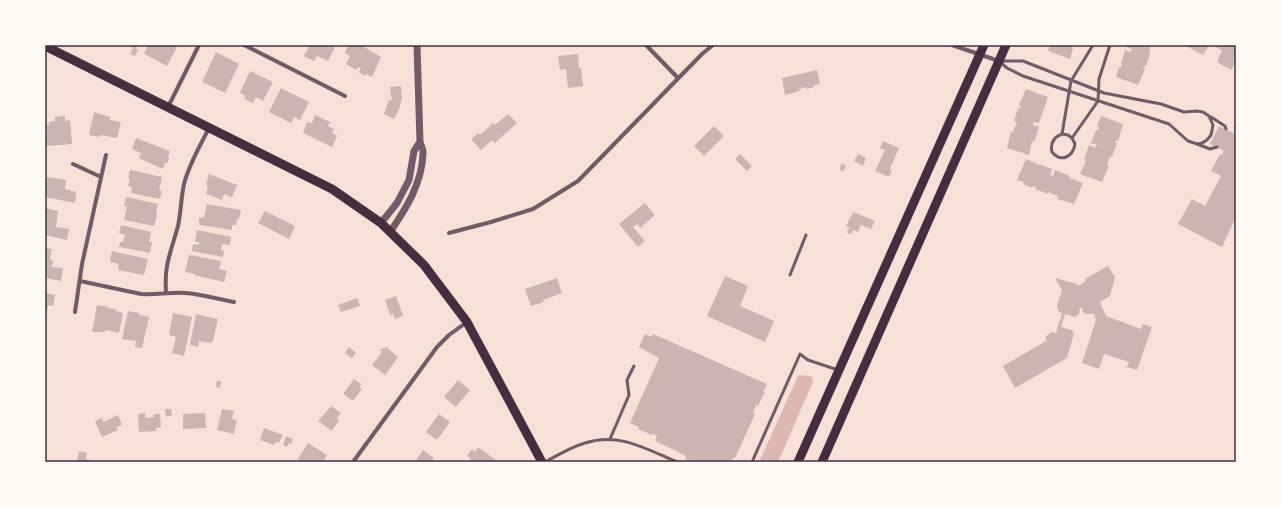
<svg xmlns="http://www.w3.org/2000/svg" width="1281" height="507" font-family="'Roboto Condensed',sans-serif">
<style>
.water{fill:#dcb8b0}
.building{fill:#ccb4b1}
.lines{fill:none;stroke-linecap:round;stroke-linejoin:round}
.service{stroke:#755966;stroke-width:3}
.minor{stroke:#755966;stroke-width:4}
.tertiary{stroke:#755966;stroke-width:7}
.primary{stroke:#4a2c40;stroke-width:9}
.neatline{fill:none;stroke:#4a2c40;stroke-width:1.5}
</style>
<rect width="100%" height="100%" fill="#f7e1d7"/>
<path class="water" d="M803,375L812,377L813,382L778,462H759L798,376Z"/>
<path class="building" d="M127,45H138L136,49L138,50L135,56L130,54L133,48Z
M148,45H178L167,66L144,54Z
M310,45H336L328,61L317,56L314,61L304,56Z
M348,45H361L381,57L372,77L366,74L365,76L359,72L361,69L358,67L356,70L346,64L350,56L345,53Z
M1050,45H1073L1072,48H1073L1070,59L1048,51Z
M1126,45H1151L1149,53L1150,54L1146,66H1144L1143,68L1145,69L1138,85L1116,77L1119,67H1121L1122,64H1121L1125,50L1131,52L1132,49L1126,47Z
M1184,45H1209L1203,55Z
M1212,45H1236V61L1231,70L1217,62L1222,50Z
M216,52L239,64L225,93L202,82Z
M578,54L579,68H581L583,86L568,88L566,69L560,70L558,56Z
M817,70L820,84L814,85V87L807,89L806,87L799,89L800,91L785,95L782,78Z
M250,71L273,82L263,101L256,97L253,103L244,99L246,96L240,93Z
M401,86L402,99L400,105H401L394,119L384,114L389,100L391,101L392,98V97H391L390,87Z
M281,88L309,102L300,120L294,117L291,123L269,112Z
M1026,89L1048,97L1039,123L1034,122L1033,123V125L1039,127L1034,142L1032,141L1029,155L1007,148L1011,131L1013,132L1017,122L1014,121L1018,108L1020,109L1021,106L1019,105Z
M94,112L110,117V120L121,122L117,138L100,135L99,137L89,135Z
M508,114L517,123L495,143L492,140L481,150L471,139L478,133L480,135L493,123L495,125Z
M315,115L330,122L328,126L334,129L332,133L337,136L332,147L303,133L307,122L312,123Z
M65,116V121L70,120L72,144L46,146L45,137H47L46,125H49V122L55,121V117Z
M1101,116L1123,124L1118,141L1116,140L1115,143H1117L1112,157L1110,156L1107,165L1109,166L1102,182L1080,174L1086,161L1084,160L1089,145L1095,148L1097,145L1091,143L1096,130H1098L1099,127L1097,126Z
M1236,123V217L1222,247L1178,224L1192,199L1205,206L1221,176L1211,171L1220,154L1222,155L1224,151L1210,144L1219,126L1233,133L1235,129L1233,128Z
M714,126L724,136L704,156L694,146Z
M136,138L170,151L168,157L169,158L168,163H165L163,169L139,158L141,153L132,149Z
M883,141L899,148L890,169L892,170L889,177L875,171L885,150L880,148Z
M740,154L752,166L747,171L735,159Z
M858,154L866,158L863,166L854,161Z
M1026,159L1039,165V164L1052,169L1050,175L1053,176L1055,170L1070,176L1069,178L1083,183L1074,204L1057,199L1058,196L1048,192V194L1035,189L1036,187L1033,186L1032,188L1023,184L1024,182L1017,180Z
M841,164L846,165L844,171L840,170Z
M130,170L162,177L159,190L162,191L160,199L131,193L132,187L128,186L130,179L128,178Z
M209,174L237,185L232,197L224,194L222,200L206,194L208,185H206Z
M47,177L66,180L65,189L76,192L75,203L45,197Z
M126,197L158,204L156,214L157,215L154,226L124,220L127,207L124,206Z
M645,203L655,215L640,228L638,224L633,227L645,241L638,247L619,224Z
M207,204L241,210L239,219H237L236,225H232V230L200,225L199,222V218L204,217Z
M45,208L58,211L56,227L69,229L67,240L45,235Z
M265,211L295,226L289,239L258,223Z
M853,212L875,221L871,229L861,225L858,232L853,230L851,234L847,233L849,228L846,226Z
M121,225L151,232L149,242H152L150,253L119,247L120,242H123L125,235L119,233Z
M197,230L231,237L230,245L222,244L221,250L224,251L223,257L192,251L193,244L199,245V242H195Z
M45,248L52,249L50,259L53,260L52,267L63,268L61,281L45,278Z
M112,251L148,259L144,275L118,270L119,264L110,262Z
M189,255L221,261L219,269L227,271L224,282L194,275L195,274L185,272Z
M1108,266L1115,277L1110,296L1100,302L1106,316L1141,329L1143,324L1152,327L1137,370L1127,367L1129,362L1104,354L1099,369L1082,363L1096,320L1094,314H1086L1083,312L1082,308H1080L1079,314L1075,317L1065,314L1061,327L1072,330L1074,333L1067,358L1015,388L1003,366L1046,341V336L1052,332L1056,333L1062,313L1059,312L1057,306L1062,290L1055,278L1077,284L1078,286L1086,281L1085,279Z
M725,276L748,286L740,306L774,321L765,342L707,316Z
M557,278L562,293L543,300L544,302L531,306L525,289Z
M45,293L55,295L53,306L48,305L46,318Z
M396,296L403,316L395,319L393,314L390,315L385,300Z
M357,298L360,306L341,312L338,305Z
M97,305L108,307V308L116,309V311L123,313L119,333L105,330V332H92Z
M128,311L139,313V315L149,317L142,348L135,347L136,341L122,339Z
M173,313L192,317L184,356L172,353L176,337L169,335Z
M196,314L218,319L213,341L211,343L199,341L198,347L190,345Z
M645,334L652,337L653,334L767,384L763,392H765L758,406L756,405L753,413L755,414L735,458L734,457L731,462H692L685,459L686,456L679,453V452L655,441L657,436L653,434L652,435L638,429L639,427L630,423L659,358L639,347Z
M349,347L356,353L352,358L345,353Z
M386,347L398,357L385,375L372,365L382,352L380,350L382,348L384,349Z
M354,379L361,384L359,387L362,389L353,401L343,394Z
M458,380L470,390L456,407L444,397Z
M217,381H221L220,388L216,387Z
M331,406L341,413L337,418L339,420L332,431L318,421Z
M165,409H171L172,416H166Z
M222,409L234,411L232,419L237,420L234,434L217,430Z
M145,413L146,418L154,417V414H160L161,427L156,428V431L139,432L138,414Z
M205,413L206,428L183,429V414Z
M439,414L450,422L437,440L426,432Z
M118,415L122,425L116,427L118,430L102,437L95,421L102,418L103,422Z
M264,428L283,435L279,443L276,442L274,445L260,440Z
M286,436L293,439L291,444L289,443L287,447L283,445Z
M308,443L327,455L323,462H315L311,460L310,462H303L298,459Z
M478,447L496,460L494,462H469L471,459L467,456L472,449L475,452Z
M423,450L434,458L431,462H415Z
M79,451L87,453L86,459L90,460V462H77Z"/>
<g class="lines">
<path class="service" d="M1093,45L1071,81L1062,134C1054,137 1050,143 1052,152C1061,163 1073,157 1075,144L1072,138L1098,101L1099,79L1110,45
M999,61H1023L1104,93L1161,104L1184,112L1196,111L1203,112L1209,116L1213,125L1211,135L1207,140L1202,143L1197,144L1188,141L1169,124L1023,76L1007,68Z
M1211,117L1225,126L1226,129
M1062,134L1068,135L1072,138
M1197,144L1210,149L1217,147
M790,275L806,235
M610,439L629,395L627,380L634,366
M545,462C558,455 571,447 585,443C619,432 646,449 677,462
M752,462L800,354L808,360L838,370"/>
<path class="minor" d="M244,45L345,96
M646,45L678,78
M952,45L999,61
M168,107L199,45
M73,164L101,177
M449,233L491,222L533,209L578,181L702,54L713,45
M80,281L141,294C156,295 170,292 185,293C201,294 218,299 234,302
M166,292C164,264 171,252 178,226C181,212 181,198 184,184C189,164 200,146 209,128
M75,312L82,264L106,155
M353,462L437,347L449,335L467,322"/>
<path class="tertiary" d="M381,223L397,203L409,180L414,151L420,142
M390,232C406,209 422,183 423,154C424,150 421,146 420,142L417,45"/>
<path class="primary" d="M45,46L332,189L381,223L424,265L467,322L542,462
M798,462L984,45
M822,462L1006,45"/>
</g>
<rect width="1281" height="507" fill="none" stroke="#fffaf5" stroke-width="92"/>
<rect x="46" y="46" width="1189" height="415" class="neatline"/>
</svg>
